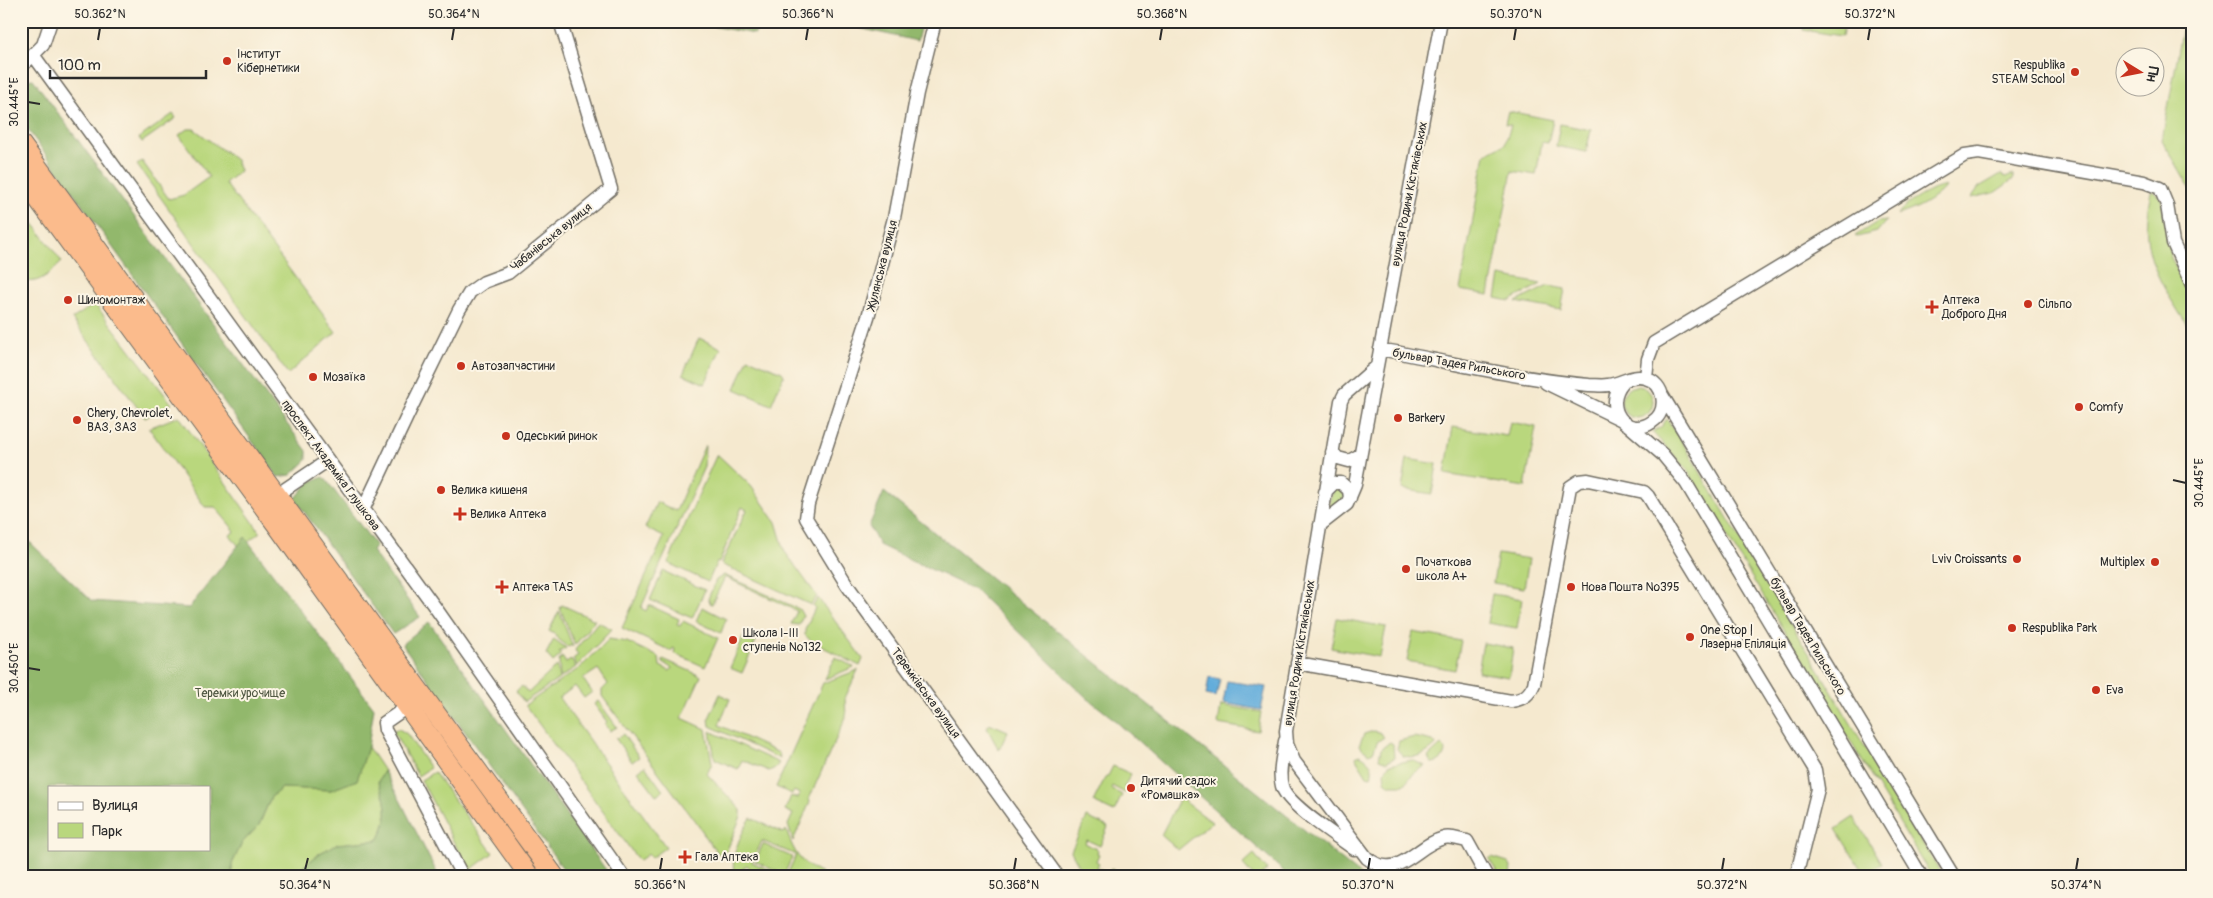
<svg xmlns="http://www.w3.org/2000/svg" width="2213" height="898" font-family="Pangolin,sans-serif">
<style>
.green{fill:#b9d77d;stroke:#728154}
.forest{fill:#92b86c;stroke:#5e724c;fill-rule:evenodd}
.water{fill:#63addb;stroke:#476c83}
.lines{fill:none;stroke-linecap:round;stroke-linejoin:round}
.minor-casing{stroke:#726e64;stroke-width:15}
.highway-casing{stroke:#726e64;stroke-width:21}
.minor{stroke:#fff;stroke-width:12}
.highway{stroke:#fbbb8c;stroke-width:19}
.ticks{fill:none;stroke:#2b2b2b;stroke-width:2}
.poi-dot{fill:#c8321e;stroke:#fcf5e5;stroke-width:2}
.labels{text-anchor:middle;stroke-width:4;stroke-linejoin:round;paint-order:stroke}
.poi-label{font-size:12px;fill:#2b2b2b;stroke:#fcf5e5;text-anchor:start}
.street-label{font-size:12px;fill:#2b2b2b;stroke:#fcf5e5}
.park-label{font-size:12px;fill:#4e5640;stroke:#fcf5e5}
.neatline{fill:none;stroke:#2b2b2b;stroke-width:2}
.ticks-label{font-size:12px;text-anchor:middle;fill:#2b2b2b}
</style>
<rect width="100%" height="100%" fill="#fcf5e5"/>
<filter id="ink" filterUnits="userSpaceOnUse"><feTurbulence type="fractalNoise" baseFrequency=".02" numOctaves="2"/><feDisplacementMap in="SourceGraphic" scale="10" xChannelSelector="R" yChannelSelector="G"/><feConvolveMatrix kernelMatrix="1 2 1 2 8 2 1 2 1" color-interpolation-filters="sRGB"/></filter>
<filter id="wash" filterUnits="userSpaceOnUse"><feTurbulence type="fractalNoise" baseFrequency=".0096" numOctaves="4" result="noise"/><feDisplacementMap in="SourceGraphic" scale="20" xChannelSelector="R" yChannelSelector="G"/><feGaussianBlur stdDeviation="1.12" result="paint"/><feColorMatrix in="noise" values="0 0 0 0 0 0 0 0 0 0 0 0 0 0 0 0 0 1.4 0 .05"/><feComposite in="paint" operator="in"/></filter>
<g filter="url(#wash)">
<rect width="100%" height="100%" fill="#f5e9cf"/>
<path class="green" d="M1804,21H1845L1842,36L1803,30Z
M2184,21H2192V191L2162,140Z
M1508,111L1553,120L1548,143L1542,142L1536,175L1512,171L1489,295L1460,290L1485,154L1505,144L1511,125L1505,124Z
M173,114L176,118L142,142L139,138Z
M1560,124L1591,130L1586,152L1556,146Z
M187,129H194L236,160L240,171L225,183L336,332L288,374L137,165L142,161L169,199L184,195L209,177L179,135Z
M2001,174L2005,178L2013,175L2014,179L1994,193L1971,198L1979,187Z
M1946,186C1935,200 1915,210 1897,215C1908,201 1930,189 1946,186Z
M2153,191L2161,198L2171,258L2192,294V333C2161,283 2136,254 2151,192Z
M21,207L62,262C50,273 39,286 21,280Z
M1886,221L1877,232L1857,237L1855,236L1877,222Z
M1500,276L1541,284L1510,301L1496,298Z
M1548,286L1565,289L1561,310L1516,302Z
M95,304L172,404L145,418L72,319Z
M699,338L721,348L705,384L683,374Z
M748,358L782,372L784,375L771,405L735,389Z
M1621 402a16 16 0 1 1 32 0a16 16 0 1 1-32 0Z
M179,416L260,532L240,548L230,535L235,531L215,507H205L149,428Z
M1667,419L1678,435L1943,877H1932L1686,468L1652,432L1661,427Z
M1510,422L1536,427L1525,487L1445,474L1453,427L1507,436Z
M705,445L704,467L641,608L646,611L649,605L679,619L677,625L680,626L683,621L718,638L705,667L674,653L675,649L673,648L671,651L622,628L664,537L645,528L657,502L676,511Z
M717,454L751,486L776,522L785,552L817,596L811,605L721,564L747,510L742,507L719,563L717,562L708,582L668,563Z
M1407,459L1437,464L1432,494L1402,489Z
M1340,486L1346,498L1327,516L1332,490Z
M1498,554L1529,559L1524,588L1493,583Z
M663,571L705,590L692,618L650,600Z
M724,575L799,609L803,616L799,625L791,624L797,611L725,577L712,604H711L708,599L716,580Z
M1492,594L1522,599L1517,628L1487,623Z
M818,598L863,659L860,666L811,641L805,635V630L815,608L813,606Z
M562,605L595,620L575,645L560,608Z
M702,607L726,619L721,633L696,621Z
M559,611L573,647L571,645L568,647L556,637V635L549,631Z
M1337,618L1386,627L1380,657L1331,648Z
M598,622L612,629L577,666L573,659L578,655L575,650Z
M746,631L758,636L742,673L730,668Z
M1413,632L1461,641L1455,670L1407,661Z
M554,639L566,648L559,652L561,655L553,662L546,654Z
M609,639L627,642L659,657L660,666L670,671L672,668L663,663V659L701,676L682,718L706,729L712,763L707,774L741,810V816L725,855L719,854L704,836L703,832L602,696V690L608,684L598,669L583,679L592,692L584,698L575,686L559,698L666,847L651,858L648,854L639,861L525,705L581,667Z
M1483,643L1513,648L1509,677L1478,672Z
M562,657L566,663L571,660L576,667L560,678L559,661Z
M835,657L854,667L825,679Z
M557,666L559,679L524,702L516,691L522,686L528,693Z
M858,670L845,698L846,717L809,799L810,802L793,841L788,825L793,814L785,810L791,796L798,799L800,794L794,791L792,794L776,787L823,683Z
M720,694L730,699L719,725L779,753L780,759L710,726L709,718Z
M598,701L617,727L610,731L605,724L607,722L594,704Z
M1221,705L1261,712L1258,731L1218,724Z
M989,723L1008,731L999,750L987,728Z
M399,729L407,734L430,768L418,776L394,733V730Z
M710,731L779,763L775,768L769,771L742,760L738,769L715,759Z
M1374,731L1379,732L1384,737L1377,742L1373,752L1369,754L1361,748L1359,745L1364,734Z
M623,734L639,757L632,762L616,739Z
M1414,737L1433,741L1436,745C1427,754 1416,759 1403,756L1397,749L1399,741Z
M1390,742L1393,744L1394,758L1387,762L1379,759L1381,749Z
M1441,745L1445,749C1445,758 1439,763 1431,763L1428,757Z
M368,747L384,771L378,782C388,803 390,820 378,840L337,844L320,853L291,877H232V864L242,843L259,825L271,797L282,788L331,790L357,780Z
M1359,755C1368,758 1375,767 1371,777L1367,776L1357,760L1356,757Z
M1412,760L1425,766L1414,773L1404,785H1390L1385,781L1384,772L1389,765Z
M645,766L663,791L656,795L638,771Z
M1113,766L1131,774L1124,787L1127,789L1125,793L1112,786L1111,789L1122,795L1114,812L1093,802L1106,776H1108Z
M434,772L493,853L469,871L421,780Z
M1180,798L1212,822L1178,850L1161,835Z
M1087,817L1108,827L1100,846L1087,840L1085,843L1098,850L1097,853L1099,854L1096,861L1099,863L1097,867L1109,873L1111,869L1115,871L1113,877H1085L1071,851Z
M1854,817L1882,863L1864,874L1836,829Z
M751,818L784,833L786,830C796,857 800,863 826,876L786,877L796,855L762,841L752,862L783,877H757L747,865L737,874L739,877H735C729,858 741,833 751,818Z
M763,844L792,857L784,875L755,861Z
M1254,854L1267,870L1259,877H1254L1243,864Z
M1492,857L1508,862L1511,867L1510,877H1500L1489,859Z"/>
<path class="forest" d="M684,21H760L755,34Z
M828,21H922L917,41Z
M33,79L307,451V460L291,475L278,477L21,120V85L26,80Z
M324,477L376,546L372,551L420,617L393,634L295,499L309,482Z
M884,492L1363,877H1290L1110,716L1087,698L975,590L879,545L869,526Z
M21,534L92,601L189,608L245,537L374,708L368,747L357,780L331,790L282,788L271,797L259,825L242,843L232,864V877H21ZM49,787H209V849H49Z
M429,622L611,877H569L402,644Z
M384,771L400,800L437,873L433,877H291L320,853L337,844L378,840C390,820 388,803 378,782Z"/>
<path class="water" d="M1209,677L1220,679L1216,697L1206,695Z
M1227,681L1266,687L1261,710L1223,703Z"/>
</g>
<g filter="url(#ink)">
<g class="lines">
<defs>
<path id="minor" d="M935,21L917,93L894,218L868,317L808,504L806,518L847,585L1058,877
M34,56L437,610L624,877
M21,67L43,45L51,21
M1380,349C1449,362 1519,379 1589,385C1596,385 1602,386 1608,385C1621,384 1632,374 1645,378C1665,383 1669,411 1652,422C1626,440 1602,406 1623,382
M1376,367L1344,395L1341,401L1286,731L1287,744L1294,761L1367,858C1398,883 1415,845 1444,838C1451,836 1460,840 1467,841L1487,877
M1646,378L1648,359L1654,343L1965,155L1979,153L2144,182L2160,188L2167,205L2173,243L2192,285
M1546,383L1620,419
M1662,395L1954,877
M1627,424L1663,455L1686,483L1922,877
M1332,452L1338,458L1349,461L1360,455
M1325,492L1334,483H1341L1349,490L1350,498
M278,494L327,461
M363,510L413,404L459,310L470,292L484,282L508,273L611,189L560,21
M1320,525L1347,504L1355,485L1441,21
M1297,663L1511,701C1524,699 1529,695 1534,684L1570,487L1579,481L1588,480L1644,492L1648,496L1815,770L1818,789L1796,877
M407,707L384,723L385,730L463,877
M1285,741C1283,755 1278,772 1282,786C1286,804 1338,837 1354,849"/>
<path id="highway" d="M21,144L555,877
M21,176L279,528L530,877"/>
</defs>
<use href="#minor" class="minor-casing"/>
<use href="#highway" class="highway-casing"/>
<use href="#minor" class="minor"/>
<use href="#highway" class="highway"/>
</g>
</g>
<path class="ticks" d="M98,40L100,28M452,40L454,28M806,40L808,28M1160,40L1162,28M1514,40L1516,28M1868,40L1870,28M28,102L40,104M2173,480L2186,483M28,668L40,670M305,870L308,858M660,870L662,858M1014,870L1016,858M1368,870L1370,858M1722,870L1724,858M2076,870L2078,858"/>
<g class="poi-dot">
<circle cx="227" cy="61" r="5"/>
<circle cx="2075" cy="72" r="5"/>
<circle cx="68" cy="300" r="5"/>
<circle cx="2028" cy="304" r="5"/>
<path d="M1929.5 299.5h5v5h5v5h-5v5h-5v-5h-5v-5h5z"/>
<circle cx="461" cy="366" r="5"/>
<circle cx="313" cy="377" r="5"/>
<circle cx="2079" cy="407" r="5"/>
<circle cx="1398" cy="418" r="5"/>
<circle cx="77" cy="420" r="5"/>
<circle cx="506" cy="436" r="5"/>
<circle cx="441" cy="490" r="5"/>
<path d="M457.5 506.5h5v5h5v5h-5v5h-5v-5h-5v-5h5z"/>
<circle cx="2017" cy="559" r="5"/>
<circle cx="2155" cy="562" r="5"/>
<circle cx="1406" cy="569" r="5"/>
<path d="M499.5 579.5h5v5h5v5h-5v5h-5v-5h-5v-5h5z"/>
<circle cx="1571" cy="587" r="5"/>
<circle cx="2012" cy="628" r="5"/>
<circle cx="1690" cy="637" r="5"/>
<circle cx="733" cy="640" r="5"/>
<circle cx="2096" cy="690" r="5"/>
<circle cx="1131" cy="788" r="5"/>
<path d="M682.5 849.5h5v5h5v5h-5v5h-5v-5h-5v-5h5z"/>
</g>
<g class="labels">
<g class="poi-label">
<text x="237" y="58">Інститут<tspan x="237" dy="14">Кібернетики</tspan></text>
<text x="2065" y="69" text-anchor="end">Respublika<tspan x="2065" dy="14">STEAM School</tspan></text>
<text x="78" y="304">Шиномонтаж</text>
<text x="1942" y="304">Аптека<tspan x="1942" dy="14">Доброго Дня</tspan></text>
<text x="2038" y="308">Сільпо</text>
<text x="471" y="370">Автозапчастини</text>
<text x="323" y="381">Мозаїка</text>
<text x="2089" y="411">Comfy</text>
<text x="87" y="417">Chery, Chevrolet,<tspan x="87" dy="14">ВАЗ, ЗАЗ</tspan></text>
<text x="1408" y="422">Barkery</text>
<text x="516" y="440">Одеський ринок</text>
<text x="451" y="494">Велика кишеня</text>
<text x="470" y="518">Велика Аптека</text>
<text x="2007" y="563" text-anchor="end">Lviv Croissants</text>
<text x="1416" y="566">Початкова<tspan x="1416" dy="14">школа А+</tspan></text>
<text x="2145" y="566" text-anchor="end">Multiplex</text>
<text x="512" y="591">Аптека TAS</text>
<text x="1581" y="591">Нова Пошта №395</text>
<text x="2022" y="632">Respublika Park</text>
<text x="1700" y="634">One Stop |<tspan x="1700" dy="14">Лазерна Епіляція</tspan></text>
<text x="743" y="637">Школа І-ІІІ<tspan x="743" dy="14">ступенів №132</tspan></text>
<text x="2106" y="694">Eva</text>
<text x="1141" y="785">Дитячий садок<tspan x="1141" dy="14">«Ромашка»</tspan></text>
<text x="695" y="861">Гала Аптека</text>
</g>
<g class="street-label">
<text transform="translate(1409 194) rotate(-79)" y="4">вулиця Родини Кістяківських</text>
<text transform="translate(551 237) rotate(-39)" y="4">Чабанівська вулиця</text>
<text transform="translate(882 265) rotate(-76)" y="4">Жулянська вулиця</text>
<text transform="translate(1459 364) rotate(10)" y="4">бульвар Тадея Рильського</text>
<text transform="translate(331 465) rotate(54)" y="4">проспект Академіка Глушкова</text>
<text transform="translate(1808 636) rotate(59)" y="4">бульвар Тадея Рильського</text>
<text transform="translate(1299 653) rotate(-81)" y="4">вулиця Родини Кістяківських</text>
<text transform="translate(926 693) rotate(54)" y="4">Теремківська вулиця</text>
</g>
<g class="park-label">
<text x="240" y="697">Теремки урочище</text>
</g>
</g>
<rect width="2213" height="898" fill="none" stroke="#fcf5e5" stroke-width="55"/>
<rect x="48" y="786" width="162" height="65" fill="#fcf5e5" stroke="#a8a49b"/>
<rect x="58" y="802" width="25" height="8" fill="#ffffff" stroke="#a8a49b"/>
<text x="92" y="810" font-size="15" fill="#2b2b2b">Вулиця</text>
<rect x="58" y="823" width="25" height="15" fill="#b9d77d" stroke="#a8a49b"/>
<text x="92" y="836" font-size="15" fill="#2b2b2b">Парк</text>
<g transform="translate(2140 72) rotate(100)"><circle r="24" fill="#fcf5e5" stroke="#a8a49b"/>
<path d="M0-4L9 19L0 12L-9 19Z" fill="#c8321e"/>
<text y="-8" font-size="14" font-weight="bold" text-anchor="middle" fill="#2b2b2b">Пн</text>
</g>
<path d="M50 70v8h156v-8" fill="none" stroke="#2b2b2b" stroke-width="2.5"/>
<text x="58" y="70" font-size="15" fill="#2b2b2b" stroke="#fcf5e5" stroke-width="4" paint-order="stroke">100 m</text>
<rect x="28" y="28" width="2158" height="842" class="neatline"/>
<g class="ticks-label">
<text x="100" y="18">50.362°N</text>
<text x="454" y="18">50.364°N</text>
<text x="808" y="18">50.366°N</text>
<text x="1162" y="18">50.368°N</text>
<text x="1516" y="18">50.370°N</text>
<text x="1870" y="18">50.372°N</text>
<text transform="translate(14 102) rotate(-90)" y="4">30.445°E</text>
<text transform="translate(2199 483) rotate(-90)" y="4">30.445°E</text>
<text transform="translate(14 668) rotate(-90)" y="4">30.450°E</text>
<text x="305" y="889">50.364°N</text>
<text x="660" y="889">50.366°N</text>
<text x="1014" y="889">50.368°N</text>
<text x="1368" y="889">50.370°N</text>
<text x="1722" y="889">50.372°N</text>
<text x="2076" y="889">50.374°N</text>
</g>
</svg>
